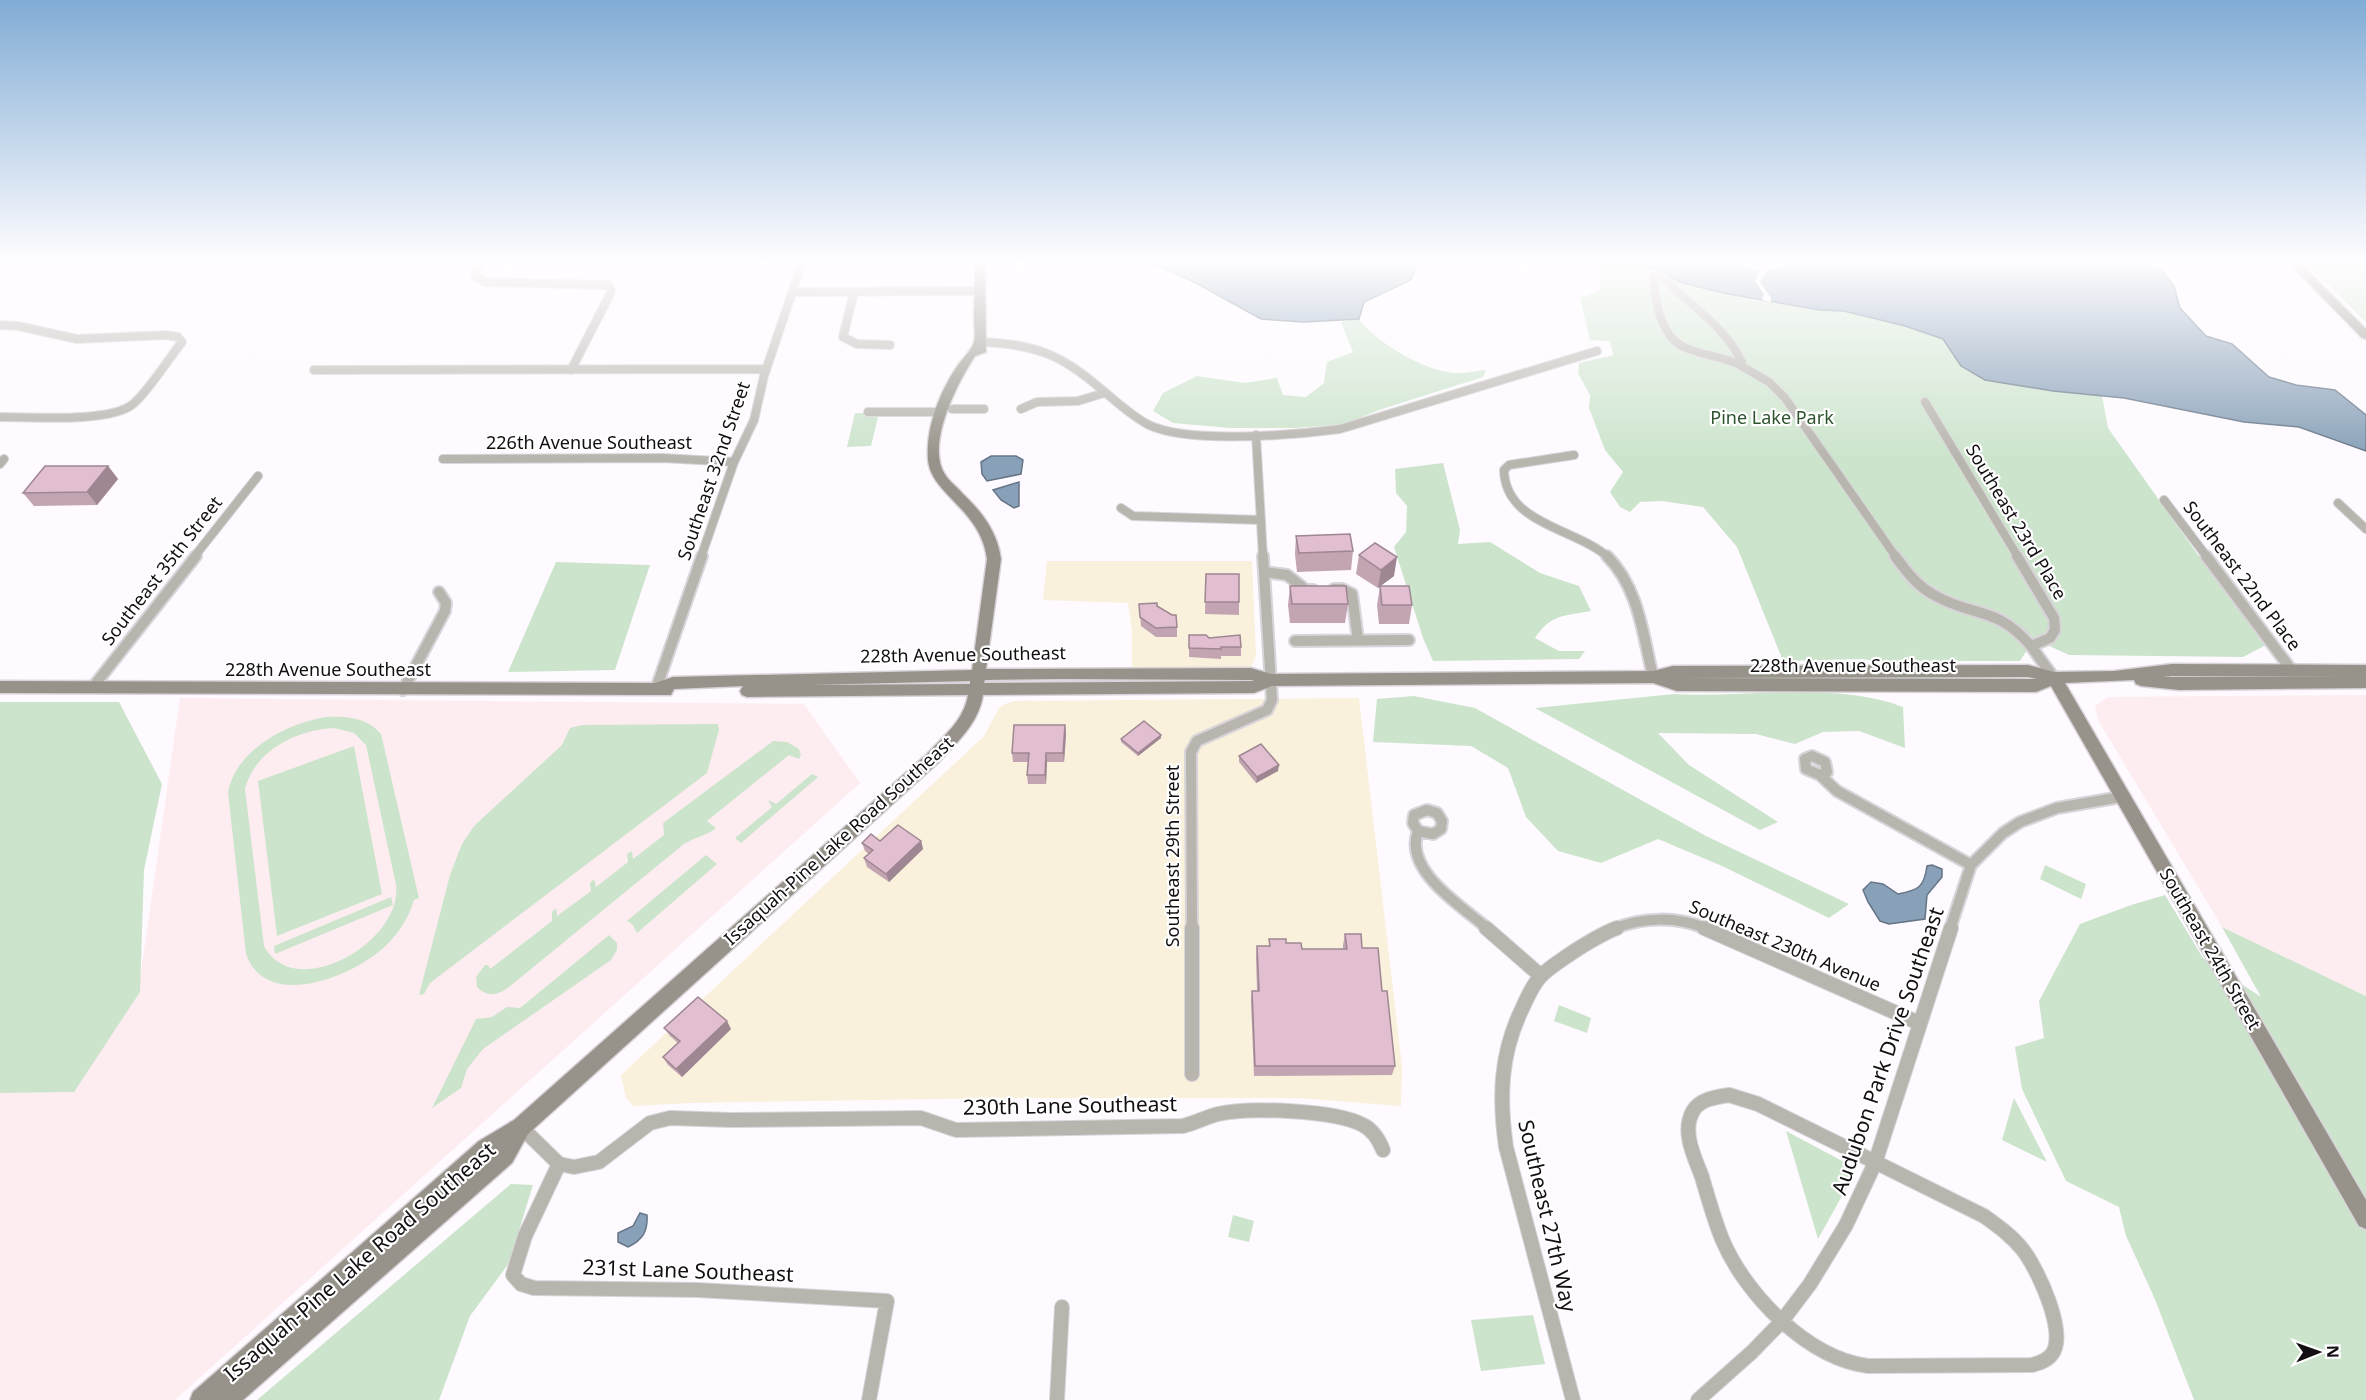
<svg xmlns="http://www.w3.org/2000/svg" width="2366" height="1400" font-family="'Noto Sans',sans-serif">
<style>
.commercial{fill:#f9f1db}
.education{fill:#fdedf0}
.green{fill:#cce4cc;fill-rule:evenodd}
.water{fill:#88a0b8;stroke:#657486;stroke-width:1.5}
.pier{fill:#fefaff}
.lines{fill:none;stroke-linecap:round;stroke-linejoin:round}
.street-far2-casing{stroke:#d8d4d9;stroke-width:10}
.street-far1-casing{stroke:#d8d4d9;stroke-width:14}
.street-casing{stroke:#d8d4d9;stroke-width:16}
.secondary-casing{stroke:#d8d4d9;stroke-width:3}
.street-far2{stroke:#b8b5af;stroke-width:8}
.street-far1{stroke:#b8b5af;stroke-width:10}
.street{stroke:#b8b5af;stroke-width:14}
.secondary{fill:#97938a;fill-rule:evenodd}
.wall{fill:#c2a4b3}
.shaded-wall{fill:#9e8692}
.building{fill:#e1bfd0;stroke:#9e8692;stroke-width:1.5}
.labels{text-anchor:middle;stroke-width:4.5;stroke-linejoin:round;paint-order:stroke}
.park-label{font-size:18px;fill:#2c532e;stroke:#fff}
.street-label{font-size:18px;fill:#120e12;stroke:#fff}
.near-street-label{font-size:21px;fill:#120e12;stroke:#fff}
</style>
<rect width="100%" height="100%" fill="#fefaff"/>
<path class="commercial" d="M1047,561H1252L1256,656L1251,667L1132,669V631L1128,603L1043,600Z
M1359,698L1402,1066L1401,1106L1300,1098H1000L690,1103L634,1106L626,1098L621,1075L984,736L999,708L1005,704L1014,701Z"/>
<path class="education" d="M2366,695V996L2222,927L2098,720L2095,706L2108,697Z
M180,698L804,704L860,783L175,1400H0V1093L74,1092L141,972Z"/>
<path class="green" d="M1602,263H1641L1683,283L1723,293L1820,310L1844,311L1905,326L1943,339L1961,366L1985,380L2053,391L2102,396L2108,428L2215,579L2266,645L2243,657L2069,655L2034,639L2020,661H1875L1862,659L1783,661L1737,547L1703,507L1662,501L1640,502L1630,512L1620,507L1610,492L1623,472L1605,450L1589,408L1590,395L1578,373L1579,363L1614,355L1609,341L1590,340L1580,298L1600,290L1599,266Z
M2306,263H2366V322Z
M1359,319C1375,342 1425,371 1454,373C1464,374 1476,371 1486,370L1483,377L1379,410L1345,424L1296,428H1230L1173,423L1153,411L1163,393L1197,376L1245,383L1277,378L1283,395L1306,397L1324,383L1327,362L1353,352L1341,322Z
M855,413H879L871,446L847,447Z
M1443,463L1460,530L1458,544L1490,542L1540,573L1579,586L1591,611C1564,616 1551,614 1535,638L1559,651H1585L1579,659L1433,661L1423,638L1394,547L1406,532L1407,506L1396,493L1395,469Z
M556,562L650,565L615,670L508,672Z
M1674,694C1744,698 1839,681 1903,707L1905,748L1859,731L1823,732L1795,744L1756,734L1658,733L1689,765L1778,822L1760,830L1535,708Z
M1414,696L1475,708L1706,836L1849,904L1829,918L1722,866L1658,839L1601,863L1558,851L1526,817L1508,768L1471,746L1373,742L1377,699Z
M0,702H119L162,784L144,870L140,992L74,1092L0,1093Z
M325,717C346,716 367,717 381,734L419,898L414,900C408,920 397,936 381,950C350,977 266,1011 246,954L228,793C235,750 286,724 325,717ZM334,728L354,733L366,745L396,885C403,942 295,1004 264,946L245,789C255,750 297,730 334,728Z
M718,724L719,730L707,773L430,983L424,994L419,995L450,875L462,844L474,826L562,745L570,728L582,725Z
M773,741L787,742L799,749L801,755L799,759L789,755L707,821L716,828C706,836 695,837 684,844L509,987C498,995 488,998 477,987L476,977L485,965H488L490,969L552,921V912L556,908L557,916L591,891L590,883L594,879L596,887L628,862L627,854L632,851L633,859L664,835L663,823Z
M354,746L382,894L277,936L258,781Z
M812,774L818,777L741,843L735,838L772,807L768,800L776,804Z
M706,855L717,864L637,933L632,924L627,921Z
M2045,865L2086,884L2081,899L2040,879Z
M2165,895L2203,958L2261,997L2222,927L2366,996V1400H2194L2154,1297L2126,1236L2119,1207L2066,1181L2022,1089L2015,1047L2044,1038L2039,1001L2080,924L2131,905Z
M391,897L393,905L275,954L274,946Z
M609,935L617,943V950L611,960L483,1049L467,1069L461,1088L432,1108L476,1019L492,1017L507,1007L520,1008Z
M1559,1005L1591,1018L1587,1033L1554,1021Z
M2014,1098L2047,1162L2002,1140Z
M1786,1131L1846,1163L1852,1178L1818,1239Z
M511,1184L533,1185L509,1263L470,1316L439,1400H257Z
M1233,1215L1254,1221L1249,1242L1228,1237Z
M1533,1315L1545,1364L1481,1371L1471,1320Z"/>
<path class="water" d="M1151,263H1413L1416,270L1411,280L1364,302L1359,319L1304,322L1261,319L1194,282Z
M1641,263H2148L2162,271L2174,286L2180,308L2206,336L2232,344L2269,377L2296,385L2335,390L2366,415V451L2299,427L2244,422L2124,398L2053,391L1985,380L1961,366L1943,339L1905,326L1844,311L1820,310L1723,293L1683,283Z
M991,456H1016L1023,460L1021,474L987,481L982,474L981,462Z
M1019,482V506L1014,508L1001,500L993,490Z
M1932,865L1942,869V877L1927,895L1925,919L1889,924L1880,921L1868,902L1863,890L1871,882L1883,884L1898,894C1918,890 1924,888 1927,866Z
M640,1213L647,1215C648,1231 643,1240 628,1247L618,1242V1233L633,1226Z"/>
<path class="pier" d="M1736,263H1749L1762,267L1783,263L1786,266L1768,269L1760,282L1771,298V302L1762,300L1764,294L1755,281L1761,271Z"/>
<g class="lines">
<defs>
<path id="street-far2" d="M480,263L475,271L476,276L485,282L609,285L611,291L609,296L571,370
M1654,276H1661C1689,305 1724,325 1742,362L1738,364C1720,356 1701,355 1684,347C1661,337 1654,299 1654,276Z
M793,292L978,291
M854,292L843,337L857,344L890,345
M0,325L18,326L77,339L166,335L178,337L182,342C169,358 148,392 133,404C111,423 30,417 0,417
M981,342C1034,344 1061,354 1101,389C1116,401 1131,416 1149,425C1189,444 1295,435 1340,429L1597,351
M1738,364L1769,382L1785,398L1896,557
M314,370L766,369
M1925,402L2018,557
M952,409H984
M1021,409L1037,402L1078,401L1104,393
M868,412H942
M1256,435L1263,557
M1574,455L1509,465L1504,470C1505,524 1575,528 1608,557
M443,459L663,458L734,462
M0,464L4,459
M2164,500L2207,557
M2338,503L2366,529
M1121,508L1133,516L1261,520
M194,557L258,476
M701,557L734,462L754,420L764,376L802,263"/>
<path id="street-far1" d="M1607,556C1639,588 1643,635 1653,677
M1895,556C1906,571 1917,586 1934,595C1974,618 1996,605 2031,646
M2017,556L2054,618L2055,630L2050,638L2031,646L2054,678
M2206,556L2293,672
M1264,572L1287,575L1306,590H1313
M1334,589H1342L1352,594L1358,640
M1295,641L1409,640
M93,687L196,556
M656,689L702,556
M403,690L445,611L446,603L439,592
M1812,756L1825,762L1827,772L1820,775L1806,769L1805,759Z
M1820,775L1837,791L1971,865
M1427,810L1437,813L1442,821L1441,829L1433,834L1418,831L1413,823L1414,815Z
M1418,831C1403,871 1462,906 1488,929
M1192,929L1191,752L1197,741L1267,710L1272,700L1263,556
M1613,929C1643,917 1677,916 1707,929
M1950,929L1971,865L2003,833L2020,822L2057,808L2121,797"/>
<path id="street" d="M1192,928V1074
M1486,928L1541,976
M1704,928L1919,1023
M1729,1095L1758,1104L1984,1216C1998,1226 2012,1236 2023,1250C2037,1268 2068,1333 2052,1354C2047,1361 2039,1363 2032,1365L1868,1366C1807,1358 1745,1294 1722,1239C1714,1219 1708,1198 1702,1177C1695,1158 1681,1132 1693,1111C1700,1099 1716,1097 1729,1095Z
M521,1127L559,1164L574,1167L599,1162L650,1123L670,1118L730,1120L921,1118L956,1130L1183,1126C1195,1123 1206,1117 1218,1114C1249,1107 1335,1110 1363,1125C1373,1130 1379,1140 1383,1150
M559,1164L525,1236L513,1275L521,1284L534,1288L698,1290L887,1301L869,1400
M1057,1400L1062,1307
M1573,1400L1506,1147C1499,1098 1500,1054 1522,1009C1527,998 1532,986 1540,977C1549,967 1562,960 1573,952C1587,943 1601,934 1617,928
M1698,1400L1752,1352L1782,1321L1810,1284L1846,1225L1875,1163L1951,928"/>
<path id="secondary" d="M975,263H985L986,352L975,356C958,382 924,446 946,476C950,482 957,487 962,493C982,512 997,531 1001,559L986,669L1251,668L1271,674L1653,671L1673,666L2028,665L2054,672L2114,671L2172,664L2366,665V688L2179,690L2141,686L2136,684L2134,680L2065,683L2366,1200V1229L2359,1226L2051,686L2036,692L1677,691L1653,683L1272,686L1254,693L983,695C979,723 957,742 939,762L528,1134L512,1163L243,1400H190L193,1392L479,1141L514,1120L927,754C944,736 964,720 968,695L747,697L742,695L740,691L743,686L674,689L671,695H656L0,693V681L655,683L673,677L972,670L987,559C981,509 930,494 928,459C926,427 939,394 956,368C961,360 972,350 974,342C976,335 974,325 974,319C974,300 975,282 975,263ZM2172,676H2357L2163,677ZM2028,677L2037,679L1672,678H1673ZM1063,679L1251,680L1255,681L984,683L985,680ZM970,681V684L810,685Z
M2289,263H2300L2366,329V339L2362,338Z"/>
</defs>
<use href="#street-far2" class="street-far2-casing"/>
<use href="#street-far1" class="street-far1-casing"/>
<use href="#street" class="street-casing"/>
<use href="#secondary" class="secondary-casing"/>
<use href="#street-far2" class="street-far2"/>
<use href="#street-far1" class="street-far1"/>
<use href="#street" class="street"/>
<use href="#secondary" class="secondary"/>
</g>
<path class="wall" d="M108,466L118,479L97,505L34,506L23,493Z
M1296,536L1353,551L1351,570L1297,572L1295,554Z
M1359,555L1394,576L1380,586L1412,605L1409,624H1379L1377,605L1380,587L1378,588L1356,574Z
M1206,574L1239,602V615L1205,614Z
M1290,586L1348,604L1345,623H1290L1288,605Z
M1139,604L1157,606L1177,627V637H1156L1141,626Z
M1189,635L1209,638L1241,647V656H1221V659L1189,657Z
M1065,725L1066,734L1064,762H1047L1046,784H1028L1027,775L1028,762H1013L1012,753Z
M1161,738L1138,756L1121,742V739Z
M1239,756L1278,771L1256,783L1239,762Z
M880,841H921L923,849L889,882L867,867L864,858L869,854L865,851L862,843Z
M1345,934L1362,948L1382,991L1395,1066L1392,1075L1254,1076L1251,1001L1252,991H1257L1256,957L1257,946H1269V939L1286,943L1302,949H1343V945Z
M664,1028L731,1029L682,1077L668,1065L663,1057L678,1043L670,1036Z"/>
<path class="shaded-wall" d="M108,466L118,479L97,505L87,492Z
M1397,557L1394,576L1378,588L1381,570Z
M1065,725L1066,734L1064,762L1063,753Z
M1161,735V738L1138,756V753Z
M1046,753L1047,762L1046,784L1045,775Z
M1279,765L1278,771L1256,783L1257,777Z
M921,841L923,849L889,882L886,874Z
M727,1021L731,1029L682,1077L676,1069Z"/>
<path class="building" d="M45,466H108L87,492L23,493Z
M1350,534L1353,551L1299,553L1296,536Z
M1375,543L1397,557L1381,570L1359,555Z
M1206,574H1239V602H1205Z
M1290,586H1346L1348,604H1292Z
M1380,586H1409L1412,605H1382Z
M1157,603V606L1172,615H1176L1177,627L1156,628L1140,617L1139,604Z
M1189,635H1206L1209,638L1240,635L1241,647H1221V649L1189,648Z
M1144,721L1161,735L1138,753L1121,739Z
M1014,725H1065L1063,753H1046L1045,775H1027L1029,753H1012Z
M1261,744L1279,765L1257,777L1239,756Z
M898,825L921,841L886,874L864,858L873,850L862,843L871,834L880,841Z
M1345,934H1361L1362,948H1378L1382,991H1387L1395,1066H1255L1252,991H1259L1257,946H1270L1269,939H1286V943H1301L1302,949H1347Z
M698,997L727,1021L676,1069L663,1057L680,1041L664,1028Z"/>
<linearGradient id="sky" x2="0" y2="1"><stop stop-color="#81acd5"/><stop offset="0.57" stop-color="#fffdff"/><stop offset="1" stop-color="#fffdff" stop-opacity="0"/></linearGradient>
<rect width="2366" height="459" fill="url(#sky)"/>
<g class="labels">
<g class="park-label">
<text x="1772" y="424">Pine Lake Park</text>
</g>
<g class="street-label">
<text x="589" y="449">226th Avenue Southeast</text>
<text transform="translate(714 471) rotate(-71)" y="6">Southeast 32nd Street</text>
<text transform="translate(2016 522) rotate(59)" y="6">Southeast 23rd Place</text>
<text transform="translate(162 571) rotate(-52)" y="6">Southeast 35th Street</text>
<text transform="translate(2242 576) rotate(53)" y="6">Southeast 22nd Place</text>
<text transform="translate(963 655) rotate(-1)" y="6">228th Avenue Southeast</text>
<text x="1853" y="672">228th Avenue Southeast</text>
<text x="328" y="676">228th Avenue Southeast</text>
<text transform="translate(839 841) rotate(-42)" y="6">Issaquah-Pine Lake Road Southeast</text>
<text transform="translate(1173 856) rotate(-90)" y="6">Southeast 29th Street</text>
<text transform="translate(1785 946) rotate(23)" y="6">Southeast 230th Avenue</text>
<text transform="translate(2210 949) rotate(60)" y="6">Southeast 24th Street</text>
</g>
<g class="near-street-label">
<text transform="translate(1888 1051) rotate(-71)" y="7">Audubon Park Drive Southeast</text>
<text transform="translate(1070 1106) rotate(-1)" y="7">230th Lane Southeast</text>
<text transform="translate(1547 1216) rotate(77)" y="7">Southeast 27th Way</text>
<text transform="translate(360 1262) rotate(-41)" y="7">Issaquah-Pine Lake Road Southeast</text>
<text transform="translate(688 1271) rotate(2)" y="7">231st Lane Southeast</text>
</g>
</g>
<g transform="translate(2318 1352) rotate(89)" stroke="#ffffff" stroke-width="4.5" paint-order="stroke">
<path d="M0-4.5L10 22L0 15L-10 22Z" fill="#120e12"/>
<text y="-9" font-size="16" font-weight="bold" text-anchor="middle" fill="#120e12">N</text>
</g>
</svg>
